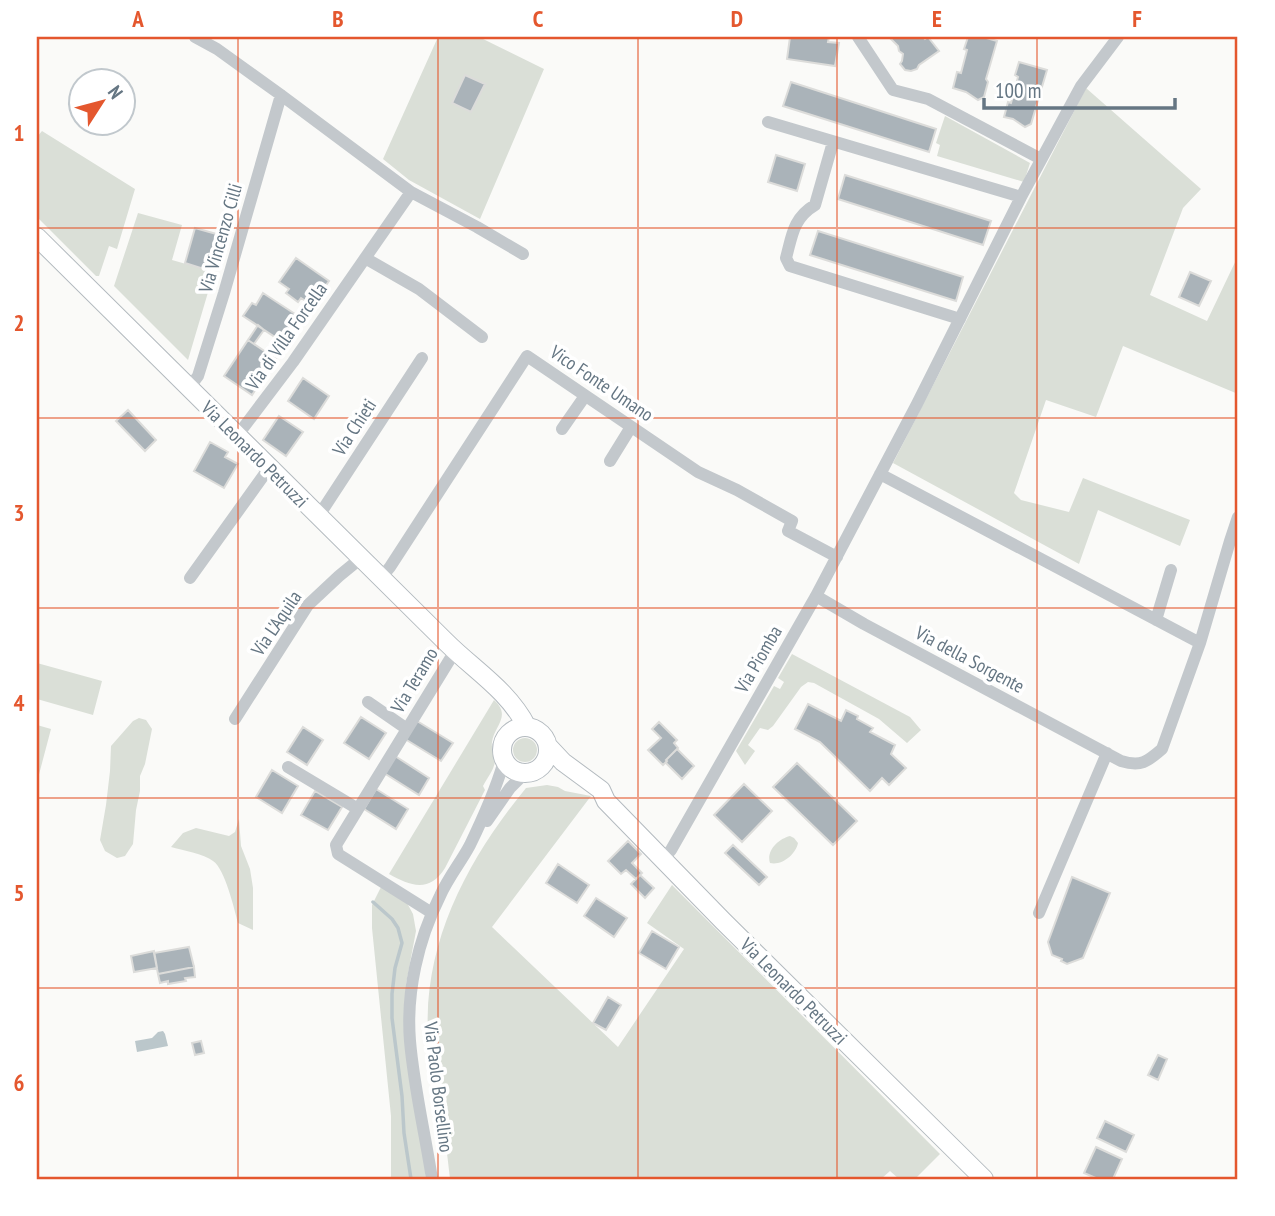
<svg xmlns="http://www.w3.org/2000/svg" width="1275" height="1216" font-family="'PT Sans Narrow',sans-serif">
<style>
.green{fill:#dadfd7}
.water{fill:#bbc7cb}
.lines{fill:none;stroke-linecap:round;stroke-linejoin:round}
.stream{stroke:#bbc7cb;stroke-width:3.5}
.building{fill:#aab3b9;stroke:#dcdcda;stroke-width:2}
.secondary-casing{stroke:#b3babf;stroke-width:20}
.minor{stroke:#c3c8cc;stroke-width:12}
.secondary{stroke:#fff;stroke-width:18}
.grid{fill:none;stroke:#e4572e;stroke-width:2;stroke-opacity:0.55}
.labels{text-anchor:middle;stroke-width:7;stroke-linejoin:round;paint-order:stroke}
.street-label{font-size:19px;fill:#657683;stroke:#fff}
.neatline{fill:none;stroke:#e4572e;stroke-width:2.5}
.grid-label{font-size:23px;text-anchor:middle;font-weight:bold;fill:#e4572e}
</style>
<rect width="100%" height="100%" fill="#fafaf8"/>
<path class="green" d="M438,37H479L544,69L480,219L409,180L383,159Z
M1086,88L1201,189L1183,208L1150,295L1207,321L1238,256V394L1123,346L1096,417L1046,400L1014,493L1021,500L1069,512L1083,478L1190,520L1180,546L1098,510L1079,564L893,463Z
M945,116L1030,163L1024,182L937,156L940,145L936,143Z
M42,131L135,189L117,249L109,246L99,276H96L37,217V137Z
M138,213L182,225L172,260L214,272L188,360L114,286Z
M792,654L910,717L921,730L907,743L879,719L814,683L808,682L801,687L773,726L768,730L760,728L748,745L755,751L745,765L736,751L774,686L780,689L784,682L778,678Z
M37,663L102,681L93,715L37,699Z
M494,700C512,716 494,726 492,742C491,749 494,754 495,760C495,769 487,778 483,786L485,790L445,868C430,893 410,886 389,874Z
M139,718L146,720L152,729L145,764L140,776V791L136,810L133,844L125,856L117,858L105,851L100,840L106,805L110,771L111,746L133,721Z
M37,725L51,729L37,782Z
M513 750a12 12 0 1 1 24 0a12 12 0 1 1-24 0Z
M547,785L558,787L565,791L591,796L492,927L618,1047L684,949L647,923L672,885L940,1154L915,1179H899L890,1171L881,1179H450C447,1151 443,1122 437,1094C434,1075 429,1055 428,1036C423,942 468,859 526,788Z
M239,819L241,846L250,869L253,888V930L238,923C234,908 225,869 213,861C204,854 182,850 171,847L183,833L196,828L229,836L235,832Z
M790,836L794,838L798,843C796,854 782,866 770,863C766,851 778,839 790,836Z
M382,885L407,903L413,914L416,931L406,984L426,1179H391V1116L372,928V905Z"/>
<path class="water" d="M163,1031L165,1034L168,1046L137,1052L135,1041L152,1038L158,1032Z"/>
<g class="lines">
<path class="stream" d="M373,902L392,919L398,928L402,943L395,968L392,994V1018L402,1096L404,1133L411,1179"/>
</g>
<path class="building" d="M790,37H829L828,42L839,43L835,66L787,59Z
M889,37H923L925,39L928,37L939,51L919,65L917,69L911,71L905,70L900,64L902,61L903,54L899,51L898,46Z
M968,37H983L997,41L986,79L988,82L984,97L978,100L966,92L953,88L957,72L961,73L967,50L964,49Z
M1019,62L1047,70L1031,124L1025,127L1013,119L1004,117L1008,102L1011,103L1018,77L1015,75Z
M465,75L485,84L471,112L452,103Z
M791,82L936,129L929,152L783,106Z
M776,155L805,164L797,191L768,182Z
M845,175L991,221L983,245L838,199Z
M195,228L220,235L210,271L185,263Z
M818,231L963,277L956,301L810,255Z
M296,258L329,281L312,305L301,298L298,302L286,293L289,289L279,282Z
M1190,272L1211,281L1199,306L1179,297Z
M263,293L295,314L288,325L290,327L281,341L243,316L252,303L256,305Z
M258,325L264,330L254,344L248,340Z
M248,340L276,359L252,395L224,376Z
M303,378L329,396L314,419L288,401Z
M128,410L156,440L145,451L116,421Z
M279,416L303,432L286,456L263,440Z
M210,442L228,452L225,457L238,464L224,488L194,471Z
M808,704L841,721L846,710L858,716L857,719L873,728L870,732L895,745L891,754L906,768L889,785L882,778L870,791L820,742L795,729Z
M361,717L386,733L369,759L344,743Z
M417,721L453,743L441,761L405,739Z
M659,722L677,740L674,743L678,748L666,760L667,761L663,765L648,750L661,738L652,729Z
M303,727L323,740L307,765L287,752Z
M677,749L694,766L682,779L666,763L667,761L666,760Z
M395,756L429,778L419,795L384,773Z
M797,763L857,821L833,845L773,787Z
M272,770L298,786L282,813L256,797Z
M744,784L772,811L742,842L714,815Z
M376,789L408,809L396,829L364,809Z
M315,791L342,807L328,830L301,815Z
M628,841L641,854L632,863L642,873L636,879L626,870L621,874L608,861Z
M733,845L767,877L759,885L725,853Z
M558,864L589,885L577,903L546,883Z
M640,875L654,888L645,898L631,884Z
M1072,877L1110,893L1083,958L1067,964L1061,961L1062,959L1052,955L1048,942Z
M596,898L627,918L614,937L584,916Z
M652,931L679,947L666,969L639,953Z
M189,947L194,967L158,974L154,953Z
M154,951L157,968L134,972L131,956Z
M194,967L195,977L185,978L186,981L168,984V981L160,983L158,974Z
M608,997L621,1005L606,1030L593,1023Z
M201,1041L204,1053L195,1055L192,1043Z
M1158,1055L1167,1059L1158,1080L1148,1075Z
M1105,1121L1134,1135L1126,1152L1097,1138Z
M1096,1147L1122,1159L1113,1179H1098L1084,1173Z"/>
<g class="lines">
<defs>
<path id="secondary" d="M37,237L446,642C474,670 508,690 527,727
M502 750a23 23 0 1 1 46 0a23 23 0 1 1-46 0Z
M548,746L563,762L601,790L606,801L723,921L984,1179"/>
</defs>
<use href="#secondary" class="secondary-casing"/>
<path class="minor" d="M195,37L217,49L281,95L411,192L477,227L523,254
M858,37L893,90L928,99L1041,159
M768,122L1021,197
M833,142L815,205C793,218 792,236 786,258L790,266L960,319
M365,258L419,289L482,337
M189,388L198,376L224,293L281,95
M562,429L585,396
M237,436L293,362L411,192
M610,461L631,427
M880,474L1200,643
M318,517L422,358
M190,578L269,468
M381,578L390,567L527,356L698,472L737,490L792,521L788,531L837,557
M816,596L864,624L1121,761C1141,767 1147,762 1162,749L1200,643L1230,541L1238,517
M1156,620L1171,570
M368,702L407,729
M235,719L308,605L339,576L361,558
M288,767L358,809L455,651
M358,809L336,845L338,854L432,913
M487,821L510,788L525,773
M663,859L671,850L816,596L917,404L1021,197L1081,86L1118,37
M1039,913L1107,753
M432,1179C425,1133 414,1088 410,1041C406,992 418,940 440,896C448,878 461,862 470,845C483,818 496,789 504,761"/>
<use href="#secondary" class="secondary"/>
</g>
<path class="grid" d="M238,37V1179M438,37V1179M638,37V1179M837,37V1179M1037,37V1179M37,228H1238M37,418H1238M37,608H1238M37,798H1238M37,988H1238"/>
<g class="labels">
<g class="street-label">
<text transform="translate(220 238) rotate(-74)" y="7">Via Vincenzo Cilli</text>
<text transform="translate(286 336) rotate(-55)" y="7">Via di Villa Forcella</text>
<text transform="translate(602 383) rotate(34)" y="7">Vico Fonte Umano</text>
<text transform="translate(354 427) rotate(-57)" y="7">Via Chieti</text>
<text transform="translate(255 454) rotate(45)" y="7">Via Leonardo Petruzzi</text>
<text transform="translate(276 623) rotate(-56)" y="7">Via L'Aquila</text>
<text transform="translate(758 659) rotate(-60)" y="7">Via Piomba</text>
<text transform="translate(970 659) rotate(28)" y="7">Via della Sorgente</text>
<text transform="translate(414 680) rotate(-59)" y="7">Via Teramo</text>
<text transform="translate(794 991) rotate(45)" y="7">Via Leonardo Petruzzi</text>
<text transform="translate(439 1087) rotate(83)" y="7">Via Paolo Borsellino</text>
</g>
</g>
<rect width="1275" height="1216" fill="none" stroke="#ffffff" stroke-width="77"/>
<g transform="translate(102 102) rotate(54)"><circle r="33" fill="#ffffff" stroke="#c1c8cd" stroke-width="2"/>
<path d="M0-5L12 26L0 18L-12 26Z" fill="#e4572e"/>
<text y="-10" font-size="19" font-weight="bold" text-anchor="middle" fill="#657683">N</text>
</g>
<path d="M984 98v10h191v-10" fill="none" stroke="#657683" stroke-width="3.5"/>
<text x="995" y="98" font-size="21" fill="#657683" stroke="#ffffff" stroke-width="5" paint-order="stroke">100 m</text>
<rect x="38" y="38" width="1198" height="1140" class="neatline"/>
<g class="grid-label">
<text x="138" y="27">A</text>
<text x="338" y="27">B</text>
<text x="538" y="27">C</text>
<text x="737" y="27">D</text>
<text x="937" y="27">E</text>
<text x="1137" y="27">F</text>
<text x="19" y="141">1</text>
<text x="19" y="331">2</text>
<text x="19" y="521">3</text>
<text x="19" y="711">4</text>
<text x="19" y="901">5</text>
<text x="19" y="1091">6</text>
</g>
</svg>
